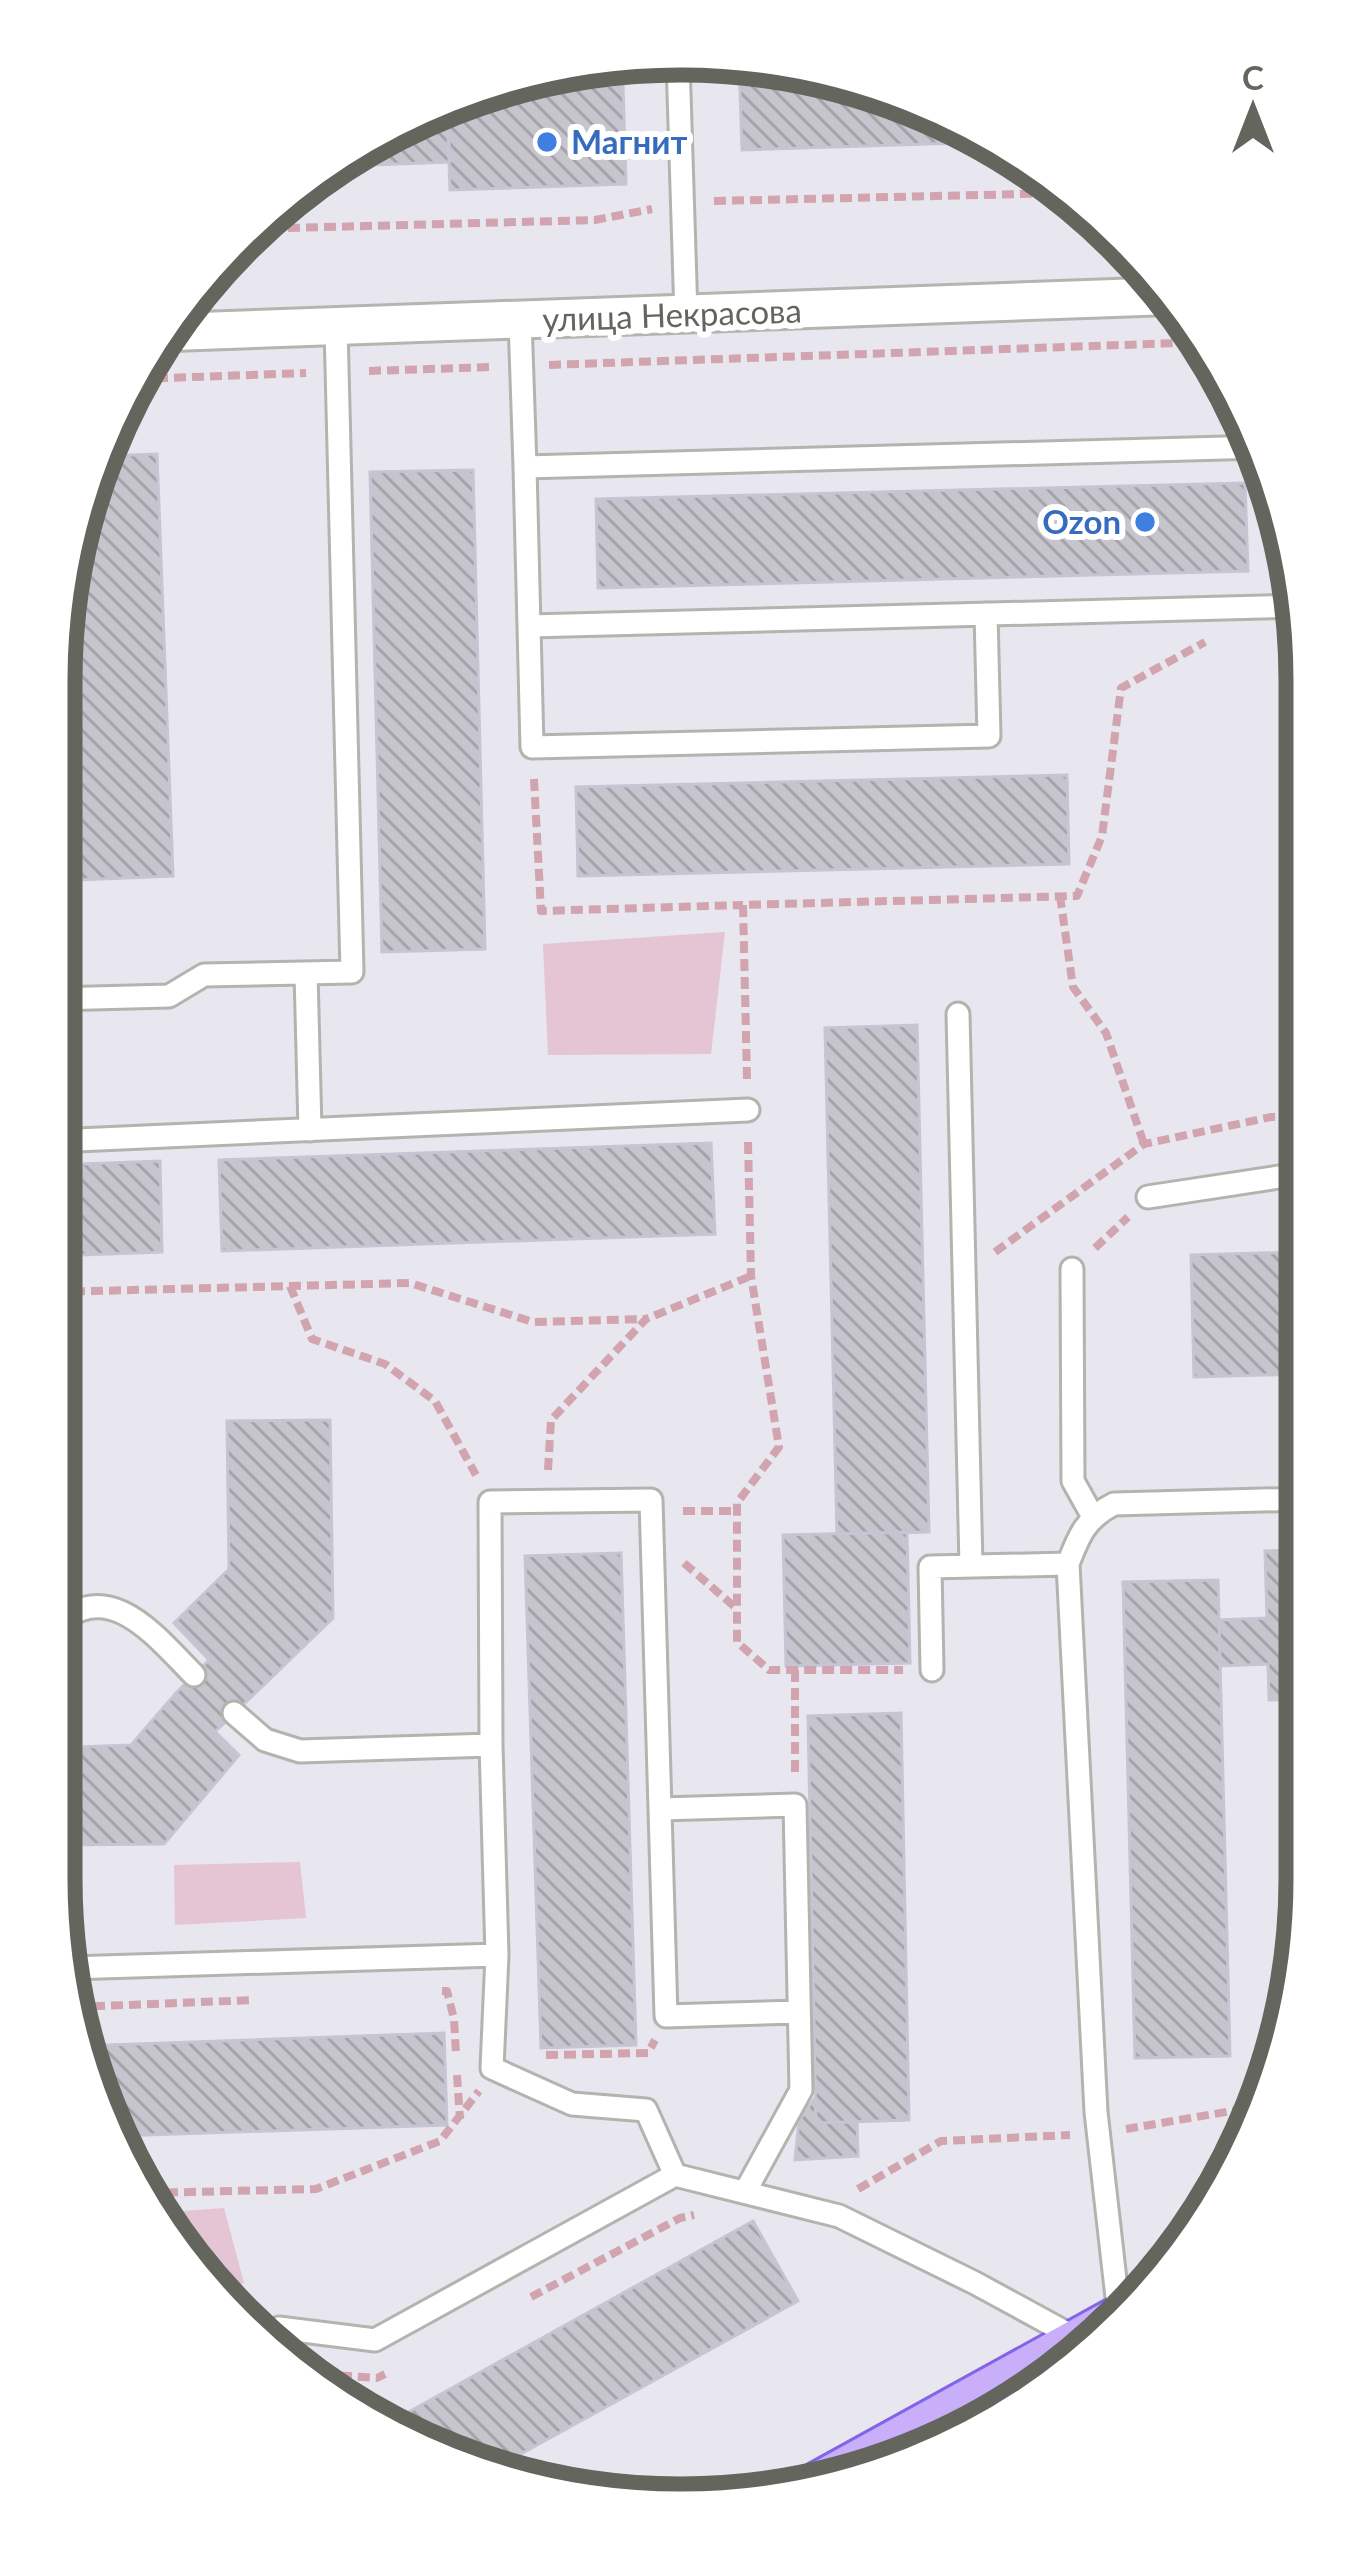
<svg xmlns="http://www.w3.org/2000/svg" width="1361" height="2559" font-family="Lato,sans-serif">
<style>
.green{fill:#e5c4d4}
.building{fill:url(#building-back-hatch);stroke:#c7c4d3;stroke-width:3}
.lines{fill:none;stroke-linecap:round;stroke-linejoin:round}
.lane-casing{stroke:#b3b4ae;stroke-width:27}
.secondary-casing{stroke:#b4b5ae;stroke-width:42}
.primary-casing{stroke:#8264e9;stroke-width:42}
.path{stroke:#d1a4af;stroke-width:8;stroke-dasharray:12 6;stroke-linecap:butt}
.lane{stroke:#fff;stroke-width:21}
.secondary{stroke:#fff;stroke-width:36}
.primary{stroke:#c9affa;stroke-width:36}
.shop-dot{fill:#3f7fe0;stroke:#fff;stroke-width:4.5}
.labels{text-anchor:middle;stroke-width:12;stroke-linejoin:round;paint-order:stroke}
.shop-label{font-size:33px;font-weight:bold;fill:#366cbe;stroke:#fff;text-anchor:start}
.street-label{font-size:33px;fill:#64655d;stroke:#fff}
.rim{fill:none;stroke:#64655d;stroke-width:15}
</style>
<defs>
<pattern id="building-back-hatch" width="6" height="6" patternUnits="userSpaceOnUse" patternTransform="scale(3)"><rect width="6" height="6" fill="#c6c4cc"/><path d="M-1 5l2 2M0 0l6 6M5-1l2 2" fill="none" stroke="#a4a3a9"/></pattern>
</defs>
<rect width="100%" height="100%" fill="#e8e6ef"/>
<path class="green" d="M725,932L711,1054L548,1055L543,944Z
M300,1862L306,1918L175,1925L174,1865Z
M224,2208L244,2283L218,2292L184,2260L158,2213Z"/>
<path class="building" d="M739,60L958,119L993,142L742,150Z
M623,85L626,184L450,190L447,106L474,91Z
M447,106L450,162L343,166Z
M157,454L173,876L78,880L68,593L105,456Z
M473,470L485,949L382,952L370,472Z
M1245,483L1248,571L598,588L596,499Z
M1067,775L1069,864L578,876L576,787Z
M917,1025L929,1532L837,1534L825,1028Z
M711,1143L715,1234L222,1251L219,1160Z
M160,1161L162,1252L55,1256V1165Z
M1304,1252V1374L1194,1377L1191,1255Z
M330,1420L333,1618L215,1732L176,1693L209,1660L174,1623L229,1569L227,1421Z
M907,1532L910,1663L786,1666L783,1535Z
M1305,1550V1699L1269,1700L1268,1664L1220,1666L1219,1620L1267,1618L1265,1551Z
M621,1553L636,2045L541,2048L525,1556Z
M1218,1580L1230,2056L1135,2058L1123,1582Z
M176,1693L239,1755L164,1844L54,1845V1723L79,1747L131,1745Z
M901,1713L909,2120L816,2123L808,1716Z
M444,2033L447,2125L117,2136L87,2081L82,2046Z
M815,2098L816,2123L857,2122L858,2156L795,2160L799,2120Z
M753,2221L798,2301L490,2471L387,2424Z
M344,2389L356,2410L330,2397Z"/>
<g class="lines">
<defs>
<path id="lane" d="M678,61L686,315
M520,320L525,467L1261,447
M525,467L532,747L989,736L986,614
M529,626L1302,606
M306,973L310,1130
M55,999L169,996L204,975L352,972L336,327
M958,1014L971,1566
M55,1141L748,1110
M1148,1197L1292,1175L1303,1150
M1072,1269L1073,1481L1092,1515
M54,1594L71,1615
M54,1629C107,1572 157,1638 194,1675
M932,1670L930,1567L1068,1564
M234,1713L265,1740L300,1751L491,1745
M660,1809L795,1805L801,2090L745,2192
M69,1968L497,1955
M675,2175L646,2110L572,2104L492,2068L497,1955L491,1745L490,1502L651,1500L666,2016L799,2012
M1119,2315L1096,2112L1068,1564C1079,1535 1086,1518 1114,1504L1304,1499
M265,2336L279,2328L375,2340L675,2175L839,2216L975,2283L1076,2338"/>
<path id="secondary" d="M173,332L1170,296"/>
<path id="primary" d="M817,2481L1134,2306"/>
</defs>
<use href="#lane" class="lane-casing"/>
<use href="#secondary" class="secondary-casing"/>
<use href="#primary" class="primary-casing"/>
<path class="path" d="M714,201L1069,193
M252,229L595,220L652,209
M549,365L1207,342
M369,371L492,367
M138,379L306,373
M534,779L541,911L743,905
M1060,896L1073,987L1106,1033L1144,1144
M747,1079L743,905L1077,896L1102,836L1121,688L1205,642
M748,1142L751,1276L779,1447L737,1503V1642L769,1670H903
M1095,1248L1128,1217
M995,1252L1144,1144L1271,1117H1296
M290,1286L312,1339L385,1364L435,1401L476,1475
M55,1292L410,1283L533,1322L646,1319
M548,1470L551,1420L646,1319L751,1276
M683,1511H737
M684,1563L736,1608
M795,1670V1774
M442,1991H447L454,2019L456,2054
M75,2007L254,2000
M546,2055L648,2053L655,2040
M457,2075L460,2119
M1126,2129L1255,2107
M858,2189L941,2141L1070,2135
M148,2193L316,2189L440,2141L479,2091
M531,2297L680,2218L694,2215
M304,2373L377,2378L385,2374"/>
<use href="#lane" class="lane"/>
<use href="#secondary" class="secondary"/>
<use href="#primary" class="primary"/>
</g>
<g class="shop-dot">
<circle cx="547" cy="142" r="12"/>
<circle cx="1145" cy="522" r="12"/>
</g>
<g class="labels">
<g class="shop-label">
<text x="571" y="154">Магнит</text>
<text x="1121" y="534" text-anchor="end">Ozon</text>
</g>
<g class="street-label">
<text transform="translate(672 315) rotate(-2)" y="12">улица Некрасова</text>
</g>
</g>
<path d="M0 0H1361V2559H0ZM680 75H681A605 605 0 0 1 1286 680V1879A605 605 0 0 1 681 2484H680A605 605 0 0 1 75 1879V680A605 605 0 0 1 680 75Z" fill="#fff" fill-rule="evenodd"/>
<path class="rim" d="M680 75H681A605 605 0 0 1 1286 680V1879A605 605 0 0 1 681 2484H680A605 605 0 0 1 75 1879V680A605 605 0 0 1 680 75Z"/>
<g transform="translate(1253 108)" stroke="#ffffff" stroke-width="9" paint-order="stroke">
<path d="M0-9L21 45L0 30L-21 45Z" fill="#64655d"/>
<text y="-18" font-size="33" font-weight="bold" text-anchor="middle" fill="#64655d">С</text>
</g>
</svg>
